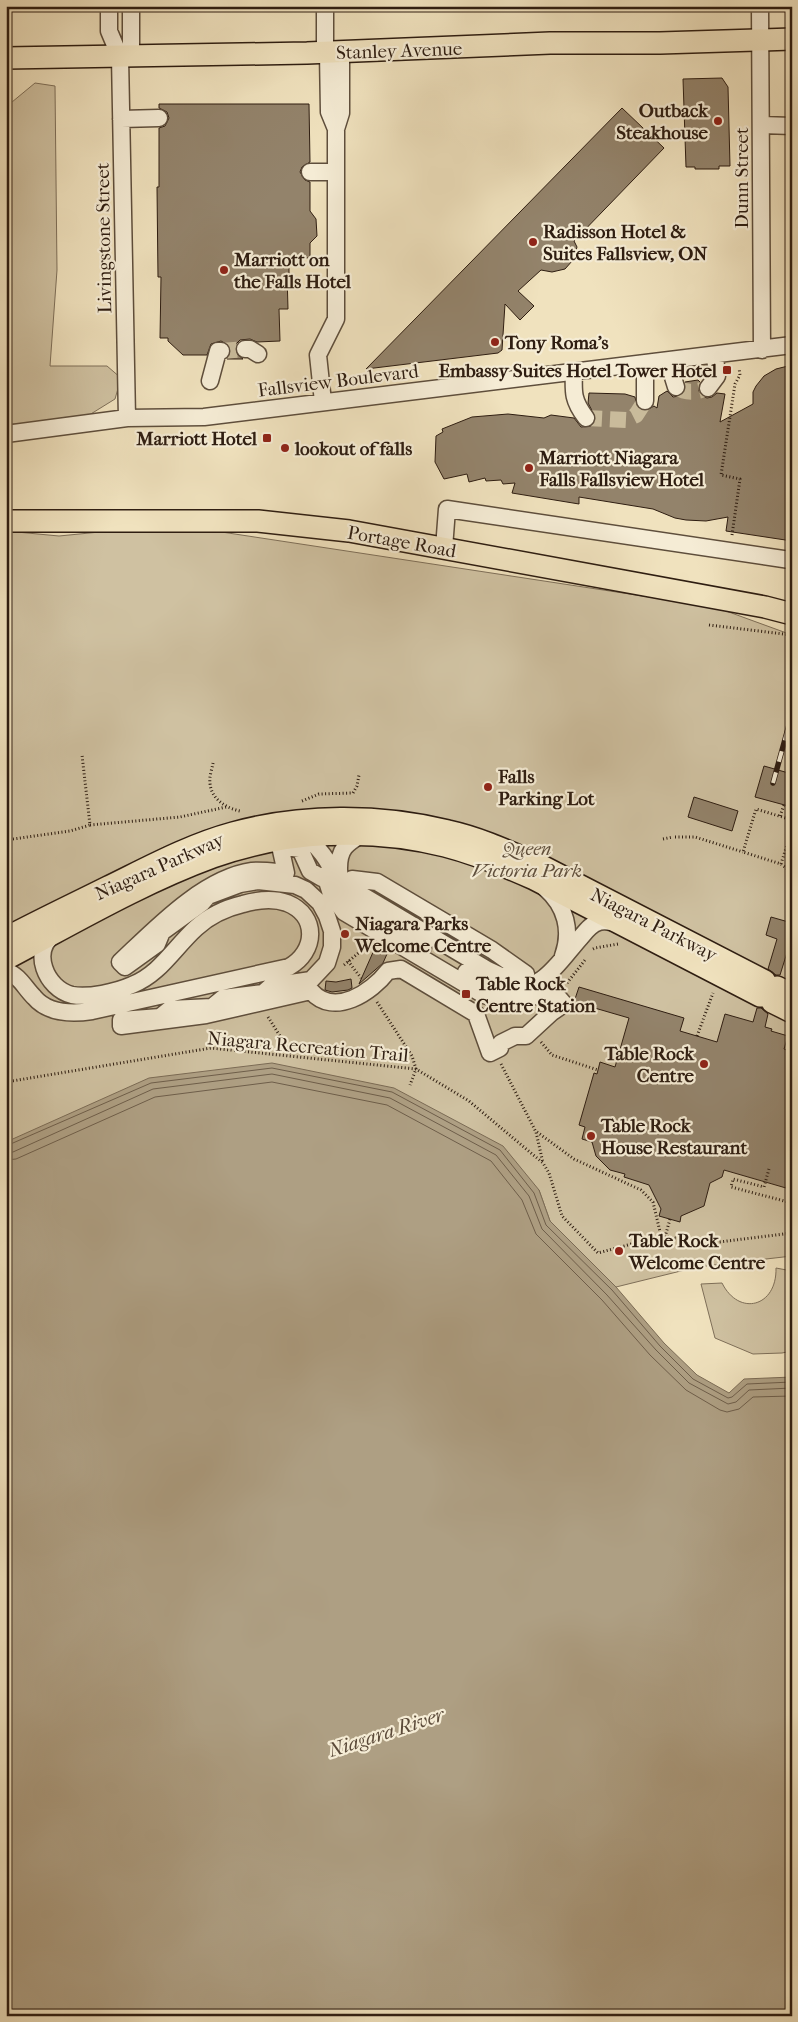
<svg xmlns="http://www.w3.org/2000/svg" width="798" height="2022" font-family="'IM FELL French Canon',serif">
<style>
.green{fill:#cfc1a1;stroke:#7e6f59}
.water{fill:#ae9f83;stroke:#7b6b55}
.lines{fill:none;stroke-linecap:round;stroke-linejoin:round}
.shore{stroke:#6e5e4a;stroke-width:1}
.building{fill:#93836b;stroke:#2e1d11}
.minor-tunnel{stroke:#c9bb9b;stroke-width:16;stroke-dasharray:16 8;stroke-linecap:butt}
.minor-casing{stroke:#5e4e3c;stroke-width:19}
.major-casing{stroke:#2e1d11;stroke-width:24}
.path{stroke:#2e1d11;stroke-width:3;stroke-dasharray:1 2.5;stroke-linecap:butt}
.minor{stroke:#f5ecd5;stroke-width:16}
.major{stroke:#f0e2be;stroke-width:21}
.rail-casing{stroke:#2e1d11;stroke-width:5.5}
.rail{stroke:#f5ecd5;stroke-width:4;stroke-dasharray:11;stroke-linecap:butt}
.poi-dot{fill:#8f2418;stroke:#f5ecd5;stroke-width:2}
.labels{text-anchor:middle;stroke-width:4.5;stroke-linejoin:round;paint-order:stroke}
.street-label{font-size:19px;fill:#2e1d11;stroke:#f5ecd5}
.poi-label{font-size:19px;font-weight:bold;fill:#2e1d11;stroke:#f5ecd5;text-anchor:start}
.park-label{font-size:19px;font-style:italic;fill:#5e4e3c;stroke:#f5ecd5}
.water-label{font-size:20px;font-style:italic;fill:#5b4a39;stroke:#f5ecd5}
</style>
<rect width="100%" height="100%" fill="#f0e2be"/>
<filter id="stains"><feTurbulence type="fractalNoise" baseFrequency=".004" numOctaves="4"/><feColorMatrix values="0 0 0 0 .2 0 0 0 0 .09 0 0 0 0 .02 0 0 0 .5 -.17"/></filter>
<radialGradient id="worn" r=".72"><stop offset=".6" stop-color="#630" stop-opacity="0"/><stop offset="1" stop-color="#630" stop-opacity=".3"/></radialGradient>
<path class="green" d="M35,83L55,86L57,270L50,366H107L121,378L115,399L73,425L6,424V107Z
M120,530L215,531L715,607L792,635V1256L697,1267L616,1287L550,1221L539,1190L6,1142V531L59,536Z
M776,1268L792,1271V1351L782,1353L753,1354L715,1338L701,1284L722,1283C739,1317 777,1307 776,1268Z"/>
<path class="water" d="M272,1063L394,1088L503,1146L539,1190L550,1221L616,1287L664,1343L697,1375L729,1393L744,1379L792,1377V2016H6V1142L149,1078Z"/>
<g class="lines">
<path class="shore" d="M6,1146L151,1083L272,1068L392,1092L500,1150L534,1193L546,1225L612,1290L660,1346L693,1379L728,1398L732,1397L747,1384L792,1382
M6,1153L13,1152L153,1089L272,1074L390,1098L496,1155L529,1196L542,1229L607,1295L656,1350L689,1383L728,1404L736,1402L749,1390L792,1388
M6,1160L16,1159L155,1097L272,1082L387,1105L491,1161L522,1200L536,1234L602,1300L650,1355L686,1390L720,1410L727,1412L739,1409L753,1397L792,1396"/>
</g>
<path class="building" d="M722,78L728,87L730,166H719V169H695V167H686L683,79Z
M159,104H309L310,162L302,167L300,172L305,180L310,182V211L316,219L317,236L310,243V258H289V274H287L288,309H279L280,341L257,342L250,339L240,340L236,344L235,349L237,354L243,359H227L231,351L230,346L221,341L211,344L207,355H183L168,341V338H160L161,277H158L157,187H159V128L165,126L169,118L167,112L159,108Z
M622,108L664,148L574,241L577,247L573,260L565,269L552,272L541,270L518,291L534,306L520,320L505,304L502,350L498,353L366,369Z
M792,365V541L726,531L728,517L706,521L686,520L675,518L653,509L579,497V504L512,493L515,483L503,484L501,480L486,481L485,478L469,482L467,474L444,479L435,462L436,436L443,432L442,429L472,417L508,414L544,418L551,415L574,418L581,427L591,426L596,418L588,403L589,393L625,394L635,397L637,406L645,411L654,406L657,408L659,396L667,391L673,397L679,396L686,390L685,382L698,380L700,382L699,391L702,396L707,398L712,397L717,393L725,394L720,422L753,404V392L756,386L764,376L776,369Z
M764,766L792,774V807L755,797Z
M694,797L738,811L732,831L688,817Z
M771,917L792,923V944L790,943L780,975H776L768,969L777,939L766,935Z
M374,950L387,954L383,963L359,984Z
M351,979L352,988L348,990L332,992L325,990L326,981L336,982Z
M579,987L684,1018L680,1031L717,1042L725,1014L753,1022L757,1008H761L768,1014L765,1027L772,1029L771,1031L788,1036L784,1049L792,1052V1165L786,1188L724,1170L722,1177L710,1183L704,1206L681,1216L680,1222L659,1216L661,1209L649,1185L624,1177L625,1174L610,1170L596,1156L592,1142L582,1139L585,1127L579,1125L594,1073L597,1074L600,1062L615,1067L629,1018L574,1002Z"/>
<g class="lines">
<path class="minor-tunnel" d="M221,351L245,349
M676,387C687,394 696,392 708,388
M586,418L626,420L636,415L645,401"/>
<defs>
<path id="minor" d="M109,6V31L120,57L127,418
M325,6V53
M760,6L762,350
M328,53L329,112L336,129L341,113V52
M131,57V6
M121,119L159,118
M761,125L792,126
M310,172H336
M245,349H250L258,354
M668,361L676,387
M574,372C573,393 573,401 586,418
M210,381L218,351H221
M708,388L717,376L715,356
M645,401V364
M323,402L318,355L336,319V129
M6,434L127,418L204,417L792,345
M444,548L447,509L790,560
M364,833C348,843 339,847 339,868C338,907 394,929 423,947
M300,834C319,844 329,863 339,882
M280,846L300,849L310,871L322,878L325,875L331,894L344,912L484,995L503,1001L532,997L552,990L564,1004L551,1013L526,1036H515L501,1043L500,1048L490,1053L476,1014L401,969L388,971C372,992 334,1018 311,991L206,1015L121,1026V1020L160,1017L170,1009L212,1007L223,998L263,993L271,986L311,980L327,963L332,947V931L327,916L320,903L306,890L295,885L258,881L240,884L208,896L202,903L162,932L157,944L125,967L120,962C155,929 203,878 252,871C263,870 275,872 286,873Z
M352,879L377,882L492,950L526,974L501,976L488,970L362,895L357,890Z
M545,888C566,906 572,931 563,956
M6,971C20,976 24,987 34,997C48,1014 72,1014 92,1011L289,967C316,952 319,916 287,903C273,898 257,900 243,904C226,908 209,916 196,928C174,948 160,974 132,985C116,992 89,998 72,995C46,989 30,950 55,934
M466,972C478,979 491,987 505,989C542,994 560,960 581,937C586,931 591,924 599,922C605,920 612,922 618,924"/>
<path id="major" d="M6,58L307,53L550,43H660L792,39
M6,521H258L349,531L765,607L792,614
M6,938C40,920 74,904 108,887C149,867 189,845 233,833C301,814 380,814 448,831C480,838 510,852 540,865L765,981
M6,959C74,923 142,883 213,857C285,831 371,827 445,846C476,854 505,866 534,879L760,996
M777,987L792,994
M772,1002L792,1012"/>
</defs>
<use href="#minor" class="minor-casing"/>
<use href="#major" class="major-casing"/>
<path class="path" d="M732,535L740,479L721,475L735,384L740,375L739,368
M709,625L792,635
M213,763C212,769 209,777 210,783C211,799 226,808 240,811
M302,801L319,794L353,793L357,786L359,775
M780,816L784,805
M792,820L756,809L743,852L781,864L792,873
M90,825L180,817L226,807
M675,837H695L743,852
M663,839L673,837
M6,840L70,831L90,825L82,755
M781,864L792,829
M593,949L595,948L618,944
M348,961L361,978
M344,965L368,945
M567,983L585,960
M377,1002L412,1056L416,1069L410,1085
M268,1017L292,1055
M697,1036L713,993
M541,1042L552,1055L598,1070
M501,1064L536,1132L543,1163
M6,1082L211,1048L416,1069L469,1101L543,1163L549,1173L562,1216L598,1253L661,1236L711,1243L792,1233
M537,1132L574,1159L641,1190L653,1202L661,1236
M769,1169L764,1187L733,1179L731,1187L792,1203
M665,1237L670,1219"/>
<use href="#minor" class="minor"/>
<use href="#major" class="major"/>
<defs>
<path id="rail" d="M773,783L792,714"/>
</defs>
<use href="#rail" class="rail-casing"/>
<use href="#rail" class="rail"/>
</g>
<g class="poi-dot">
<circle cx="718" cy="121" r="5"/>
<circle cx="533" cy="242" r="5"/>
<circle cx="224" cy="270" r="5"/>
<circle cx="495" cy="342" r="5"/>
<rect x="722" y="365" width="10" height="10" rx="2.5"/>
<rect x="262" y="433" width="10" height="10" rx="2.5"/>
<circle cx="285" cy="448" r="5"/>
<circle cx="529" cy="468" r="5"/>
<circle cx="488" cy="787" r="5"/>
<circle cx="345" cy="934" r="5"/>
<rect x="461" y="989" width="10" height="10" rx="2.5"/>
<circle cx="704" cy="1064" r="5"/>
<circle cx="591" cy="1136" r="5"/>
<circle cx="619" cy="1251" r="5"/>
</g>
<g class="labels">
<g class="street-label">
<text transform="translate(399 50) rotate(-2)" y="7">Stanley Avenue</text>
<text transform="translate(741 178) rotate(-90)" y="7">Dunn Street</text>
<text transform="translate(103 238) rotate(-91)" y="7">Livingstone Street</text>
<text transform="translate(338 380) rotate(-7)" y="7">Fallsview Boulevard</text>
<text transform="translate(402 541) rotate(10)" y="7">Portage Road</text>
<text transform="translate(159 866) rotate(-24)" y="7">Niagara Parkway</text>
<text transform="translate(654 924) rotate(27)" y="7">Niagara Parkway</text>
<text transform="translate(308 1046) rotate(5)" y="7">Niagara Recreation Trail</text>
</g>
<g class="poi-label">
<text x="708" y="117" text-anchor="end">Outback<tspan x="708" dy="22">Steakhouse</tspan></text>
<text x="543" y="238">Radisson Hotel &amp;<tspan x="543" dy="22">Suites Fallsview, ON</tspan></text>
<text x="234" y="266">Marriott on<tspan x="234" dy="22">the Falls Hotel</tspan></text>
<text x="505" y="349">Tony Roma's</text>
<text x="717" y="377" text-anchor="end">Embassy Suites Hotel Tower Hotel</text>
<text x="257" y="445" text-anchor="end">Marriott Hotel</text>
<text x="295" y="455">lookout of falls</text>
<text x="539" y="464">Marriott Niagara<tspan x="539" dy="22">Falls Fallsview Hotel</tspan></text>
<text x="498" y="783">Falls<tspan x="498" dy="22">Parking Lot</tspan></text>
<text x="355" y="930">Niagara Parks<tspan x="355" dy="22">Welcome Centre</tspan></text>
<text x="476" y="990">Table Rock<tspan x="476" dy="22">Centre Station</tspan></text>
<text x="694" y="1060" text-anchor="end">Table Rock<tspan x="694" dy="22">Centre</tspan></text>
<text x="601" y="1132">Table Rock<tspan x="601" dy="22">House Restaurant</tspan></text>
<text x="629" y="1247">Table Rock<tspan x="629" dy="22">Welcome Centre</tspan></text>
</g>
<g class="park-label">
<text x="527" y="855">Queen<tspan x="527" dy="22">Victoria Park</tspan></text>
</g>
<g class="water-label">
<text transform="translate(386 1732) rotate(-18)" y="7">Niagara River</text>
</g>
</g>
<rect width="798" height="2022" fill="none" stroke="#f0e2be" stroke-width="25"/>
<rect x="8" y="8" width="783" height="2007" fill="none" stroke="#2e1d11" stroke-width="2.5"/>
<rect x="12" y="12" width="773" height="1997" fill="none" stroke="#2e1d11"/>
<rect width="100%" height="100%" filter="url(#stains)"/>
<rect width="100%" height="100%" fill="url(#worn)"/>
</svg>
